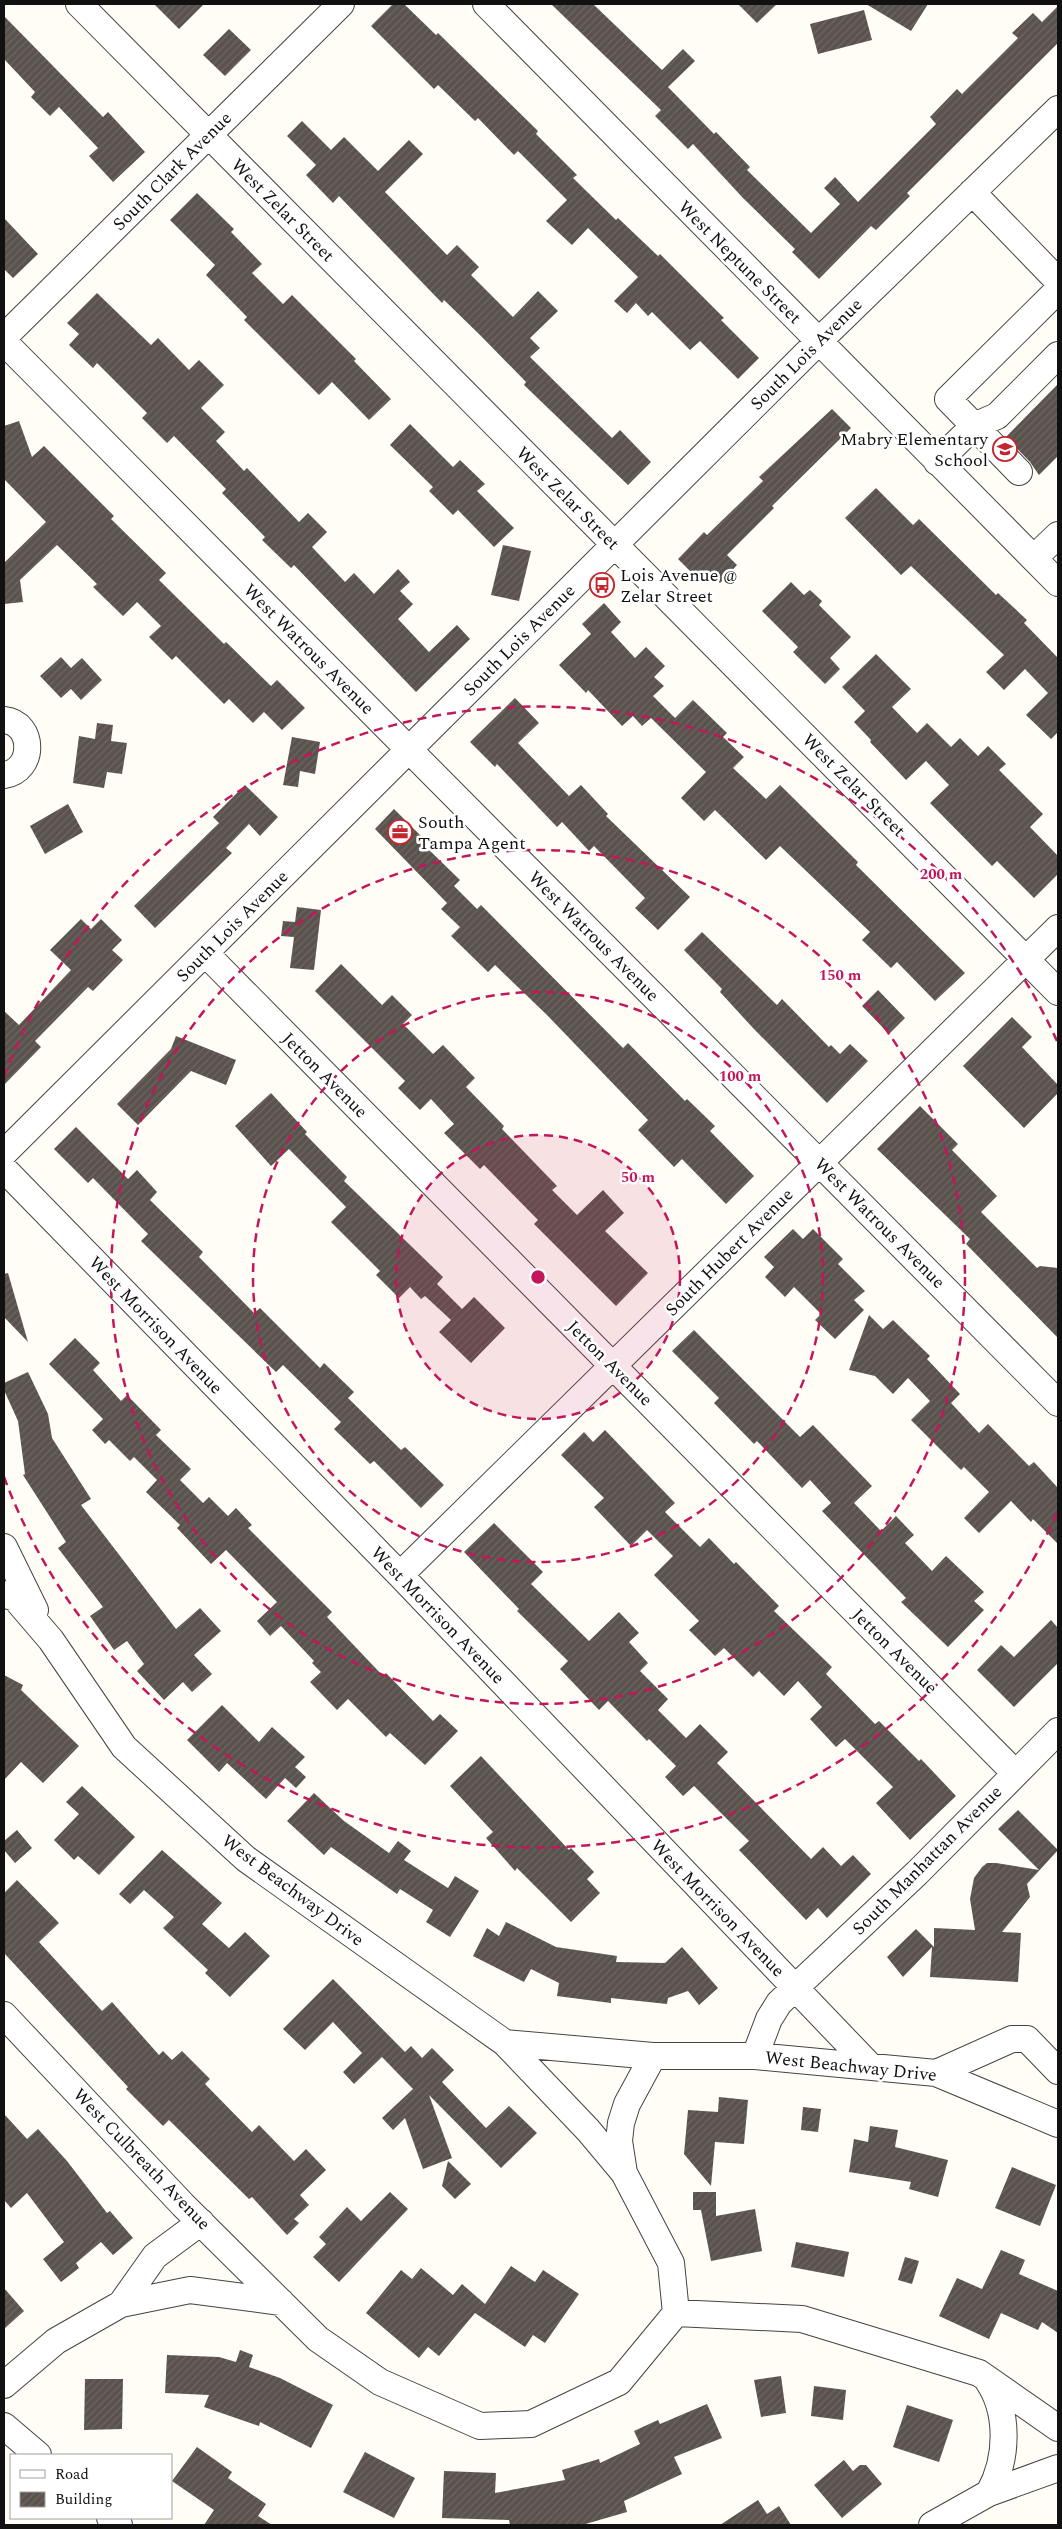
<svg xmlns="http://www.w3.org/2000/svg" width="1062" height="2529" font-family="Spectral,serif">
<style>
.building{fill:url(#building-hatch)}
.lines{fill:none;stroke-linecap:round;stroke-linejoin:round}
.minor-casing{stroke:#444;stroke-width:28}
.minor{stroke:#fff;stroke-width:26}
.ring{fill:none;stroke:#c2185b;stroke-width:2.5;stroke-dasharray:9 6}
.labels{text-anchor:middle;stroke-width:5;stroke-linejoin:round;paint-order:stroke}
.street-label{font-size:18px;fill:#111;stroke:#fff}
.poi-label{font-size:18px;fill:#111;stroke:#fff;text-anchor:start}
.centre{fill:#c2185b;stroke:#fff;stroke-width:2.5}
.ring-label{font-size:15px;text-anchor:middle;font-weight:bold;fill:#c2185b;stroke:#fff;stroke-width:5;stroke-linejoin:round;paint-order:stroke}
</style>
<defs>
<pattern id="building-hatch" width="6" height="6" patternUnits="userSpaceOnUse" patternTransform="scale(1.25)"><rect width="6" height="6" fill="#5a524d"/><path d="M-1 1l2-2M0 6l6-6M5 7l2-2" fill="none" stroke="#6d6662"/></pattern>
</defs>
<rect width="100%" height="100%" fill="#fffdf5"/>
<path class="building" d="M154,4H204L179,29Z
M393,4H404L436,35L438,33L538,131L536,134L577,175L573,178L616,220L618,218L658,256L660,254L724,318L721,320L759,358L738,379L700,341L690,350L652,312L648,316L636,303L627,313L614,301L638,277L588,228L572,245L546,221L567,200L518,151L514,155L478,118L475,121L438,85L434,89L371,26Z
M551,4H593L662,70L683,49L695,61L668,87L714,134L716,132L750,167L747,170L811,233L840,204L824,188L835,177L858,202L936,124L930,117L957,89L962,94L1018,38L1012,33L1033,13L1042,22L1058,6V43L907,193L910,196L876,230L871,226L819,279L792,252L795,249L743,198L693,144L688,149L655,116L661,110Z
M738,4H777L757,23Z
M866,4H928L911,31Z
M864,10L872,40L818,54L810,24Z
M4,16L103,117L108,112L145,152L113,182L89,156L98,148L59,107L50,116L31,97L35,92L4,59Z
M229,29L251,50L225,76L203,55Z
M302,121L331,150L344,137L378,171L409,140L423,154L385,192L447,255L457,245L479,267L471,275L513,317L538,291L558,311L530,338L540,348L530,357L612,438L620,430L651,462L628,485L524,385L526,382L481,336L444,300L442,303L339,196L333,203L306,175L316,165L287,136Z
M197,193L234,229L231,232L262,264L252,273L283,304L292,295L356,359L354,361L391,399L369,420L332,382L319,395L244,320L247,317L206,275L215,265L170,220Z
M4,218L38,254L13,278L4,269Z
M97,293L151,345L158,338L189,370L199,360L224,385L201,408L225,432L216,441L244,471L247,468L299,522L308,513L327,532L312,547L345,582L354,573L374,594L398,569L410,582L400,591L413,604L398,619L429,652L457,625L470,639L416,692L294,565L291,568L262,540L265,537L222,493L226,489L174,436L167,443L142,418L147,413L97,363L93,368L69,345L79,334L67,323Z
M1058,384V456L1039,475L1030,462L1006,437Z
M832,409L851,428L772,506L774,508L727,555L737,565L720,583L709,572L700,581L678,559L704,532L707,535L763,481L759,477Z
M19,421L32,457L44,446L114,516L111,519L166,573L159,580L224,644L226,642L271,686L277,680L305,708L282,730L264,712L253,723L229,699L224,704L176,656L172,660L149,637L161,626L137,602L123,616L93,587L97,584L57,545L20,580L23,602L4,604V563L46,522L4,479V426Z
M410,424L453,467L460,460L485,484L477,491L514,528L494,547L458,510L453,515L429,491L433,487L390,445Z
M876,488L913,525L919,519L996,595L998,593L1027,620L1024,623L1058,658V732L1051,739L1026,715L1048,693L1025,669L1004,690L986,672L1004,655L911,566L901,575L845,518Z
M503,545L531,551L519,601L491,595Z
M791,582L804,595L810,590L822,601L819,605L851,637L830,658L840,669L825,684L793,652L798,647L762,611Z
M604,603L621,622L611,632L635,658L646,647L665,666L654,677L664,686L653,696L675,718L693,700L727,733L723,737L744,757L733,768L766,799L780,785L858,862L856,865L965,973L935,1001L897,962L891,968L862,940L870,932L780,846L766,860L715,810L704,821L681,798L706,772L651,718L642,726L633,716L622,726L588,690L586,693L559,665L591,634L582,624Z
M876,654L911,689L892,707L917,733L927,723L951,747L960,738L978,756L988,746L1006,764L999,770L1043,814L1030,827L1058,856V874L1034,898L997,861L992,866L930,803L949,785L926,761L906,780L870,742L871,740L854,722L865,711L842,687Z
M61,657L71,668L82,658L102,680L81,700L71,689L61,698L40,676Z
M515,698L539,723L518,743L569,796L581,785L608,814L606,816L690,897L658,930L635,908L645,898L594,846L589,851L562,822L557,827L497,764L495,767L470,742Z
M97,723L113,725L111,741L127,743L122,774L107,772L104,788L73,783L79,736L95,739Z
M292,737L320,742L315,774L300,771L298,787L283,785Z
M245,785L278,817L260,836L249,824L226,848L232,853L155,928L134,906L219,823L213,817Z
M68,804L83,832L45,854L30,826Z
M394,809L428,843L425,846L460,880L454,886L477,909L481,905L623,1048L628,1043L685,1101L687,1099L715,1126L710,1131L754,1176L726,1204L682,1159L674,1167L638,1130L648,1120L547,1015L495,965L488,972L451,936L460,927L441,909L447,903L375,829Z
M297,907L321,910L314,970L290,968L294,937L281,936L283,921L295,922Z
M81,919L91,929L101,919L122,940L112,950L123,960L93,991L88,987L35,1041L41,1047L4,1085V1011L19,1025L71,970L50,950Z
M702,932L777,1005L782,999L829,1047L831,1045L840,1054L850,1044L868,1061L827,1103L753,1028L720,992L722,989L684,950Z
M341,964L382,1005L392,995L412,1015L403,1024L433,1054L443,1045L475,1078L466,1087L504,1126L502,1129L557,1186L552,1190L577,1215L603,1190L624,1213L605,1231L648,1273L616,1306L534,1224L538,1220L484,1165L480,1169L444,1133L454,1124L431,1099L420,1110L398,1088L405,1081L315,991Z
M878,990L905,1018L889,1034L862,1006Z
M1012,1017L1032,1037L1022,1047L1058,1085V1093L1024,1128L963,1066Z
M176,1036L236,1060L226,1085L191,1071L138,1125L117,1104L171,1049Z
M271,1093L307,1132L305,1134L347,1177L344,1181L443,1277L437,1284L462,1309L474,1297L505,1328L471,1363L439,1332L451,1320L425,1296L421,1299L410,1287L399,1298L376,1275L380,1271L331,1222L346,1207L289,1149L271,1166L235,1126Z
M920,1106L958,1144L952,1150L997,1196L981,1212L1037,1268L1040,1266L1058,1268V1338L966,1244L970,1239L877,1149Z
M76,1127L128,1179L137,1170L157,1192L150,1200L203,1252L199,1257L254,1313L260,1308L320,1368L324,1363L354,1392L348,1398L401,1450L405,1447L444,1485L421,1508L374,1461L370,1464L334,1429L341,1422L283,1365L276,1372L141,1241L148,1234L93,1178L88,1183L54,1149Z
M793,1229L803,1239L813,1229L843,1259L838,1264L865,1291L854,1300L864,1310L835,1339L815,1320L821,1314L794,1287L785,1297L765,1277L774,1267L764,1257Z
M8,1273L28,1342L4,1317V1274Z
M869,1315L883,1329L893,1320L930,1356L927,1359L960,1394L951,1403L979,1433L988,1424L1029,1466L1034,1462L1058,1488V1544L1033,1519L1031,1522L1011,1501L979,1533L964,1518L989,1492L964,1467L961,1470L911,1420L930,1401L908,1378L893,1394L875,1376L849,1370Z
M694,1330L800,1437L813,1425L872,1486L854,1503L881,1531L896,1516L914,1535L905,1543L932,1571L946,1556L984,1592L974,1601L984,1610L948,1647L901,1602L906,1598L822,1511L831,1503L810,1480L802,1488L757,1441L754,1444L714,1403L719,1398L672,1351Z
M75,1338L100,1363L93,1370L121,1401L127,1395L161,1430L156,1435L191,1469L180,1480L203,1503L209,1497L228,1516L236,1508L252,1525L248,1528L332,1612L327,1617L383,1676L386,1673L433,1721L440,1714L458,1731L425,1765L390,1733L386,1737L348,1699L337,1710L310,1682L321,1672L312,1663L314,1661L281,1626L270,1636L257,1621L277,1602L226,1550L211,1564L177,1528L180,1525L146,1492L157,1480L134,1457L130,1461L109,1440L105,1444L92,1430L103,1419L49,1364Z
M28,1372L48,1414L52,1438L91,1499L81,1505L176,1629L200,1608L221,1631L194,1655L212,1674L192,1692L183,1682L164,1700L137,1671L144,1664L127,1641L114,1650L90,1616L103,1607L58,1548L66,1542L23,1475L25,1474L18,1421L4,1390V1383Z
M605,1430L675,1503L665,1512L700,1547L709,1538L734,1564L736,1562L779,1606L774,1611L832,1667L826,1674L875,1724L879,1721L919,1761L921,1759L956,1796L910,1840L876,1803L893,1787L845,1739L836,1747L810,1719L822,1707L798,1681L784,1696L759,1671L753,1677L724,1648L715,1656L689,1630L699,1621L654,1575L673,1556L647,1530L631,1546L594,1507L604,1498L561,1455L584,1432L593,1442Z
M494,1523L543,1572L531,1584L589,1641L619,1612L639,1633L629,1642L648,1663L640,1671L668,1699L658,1710L686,1738L700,1724L728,1752L717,1763L811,1859L823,1847L841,1866L853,1855L871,1874L827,1918L818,1908L806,1920L739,1850L749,1841L694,1786L683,1796L665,1777L676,1766L649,1739L647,1741L608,1701L599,1710L560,1669L568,1661L517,1611L519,1609L464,1552Z
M1051,1620L1058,1628V1663L1014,1707L977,1670L1001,1645L1014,1657Z
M4,1675L23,1685L21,1690L79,1746L43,1783L21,1762L4,1780Z
M222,1705L259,1742L272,1727L305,1757L295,1767L306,1777L296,1788L285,1778L266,1799L227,1763L219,1772L187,1740Z
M481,1756L569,1850L571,1848L594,1872L587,1879L600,1893L571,1922L517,1868L515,1871L486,1838L493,1832L450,1786Z
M82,1786L135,1837L99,1875L78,1856L74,1860L54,1840L79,1814L66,1802Z
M314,1793L344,1821L389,1853L398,1841L411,1851L404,1860L448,1888L455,1876L479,1891L450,1937L426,1922L433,1910L400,1889L397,1894L331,1847L324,1855L287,1821Z
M1018,1810L1058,1850L1027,1884L1030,1897L1002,1932L1021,1933L1018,1982L930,1977L932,1947L903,1977L887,1957L916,1929L934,1947V1928L975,1930L970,1899L974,1878L982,1867L987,1863H996L1039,1870L998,1829Z
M17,1830L32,1848L15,1863L4,1850V1841Z
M162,1850L222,1903L202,1924L229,1948L245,1932L270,1956L230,1997L205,1973L208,1970L163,1928L174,1917L144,1890L130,1904L119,1894Z
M17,1880L59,1923L39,1942L102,2011L112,2002L159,2055L163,2051L172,2060L182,2051L210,2079L205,2084L252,2132L259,2125L294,2161L306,2149L326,2170L300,2195L309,2205L294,2219L299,2223L287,2235L252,2197L249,2199L169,2120L163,2126L126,2089L128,2087L4,1953V1893Z
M506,1922L556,1947L617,1956L616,1962L665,1963L682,1947L718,1988L699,2005L688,1991L668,1998L667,2004L611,1998V2003L557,1996L559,1983L531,1969L524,1982L473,1956L487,1928L499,1936Z
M333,1979L405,2052L411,2046L422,2058L432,2048L454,2070L442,2082L486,2128L509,2106L537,2133L501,2168L429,2095L452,2158L423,2169L405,2118L393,2130L382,2118L413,2089L382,2057L354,2084L343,2072L362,2053L333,2022L305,2050L283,2029Z
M719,2097L748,2100L744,2144L715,2142L711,2186L684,2154L688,2110L718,2112Z
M803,2107L821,2109L818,2132L801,2130Z
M4,2114L27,2139L38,2129L67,2161L107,2213L110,2211L133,2238L113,2255L101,2242L76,2263L79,2268L61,2282L43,2259L64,2242L27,2193L11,2208L4,2200Z
M870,2126L898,2130L895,2147L948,2160L938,2197L909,2189L911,2182L849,2172L854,2139L868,2142Z
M448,2161L471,2184L455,2199L442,2186Z
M1012,2167L1056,2185L1040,2226L995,2208Z
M390,2192L408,2209L339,2282L313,2257L326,2244L319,2237L347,2207L361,2221Z
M693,2192H716V2216L755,2209L762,2251L711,2261L701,2210H693Z
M796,2242L849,2252L844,2277L791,2267Z
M1001,2250L1025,2260L1019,2274L1058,2291V2333L1042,2322L1038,2330L1001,2313L989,2339L939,2316L957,2278L982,2289Z
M905,2257L919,2261L912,2284L898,2280Z
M511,2266L535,2282L543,2270L579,2294L545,2343L533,2335L525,2347L475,2313L439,2356L428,2347L419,2358L366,2313L401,2270L412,2279L421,2268L453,2295L462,2284L485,2304Z
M4,2288L24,2311L4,2329Z
M240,2350L253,2355L249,2367L280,2378L333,2405L311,2448L260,2422L259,2426L204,2407L209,2395L165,2393L167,2355L219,2357L236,2362Z
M781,2376L786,2413L761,2417L754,2380Z
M85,2379H123L122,2429L84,2430Z
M814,2386L846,2390L843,2420L811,2416Z
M707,2404L722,2438L674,2457L682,2474L624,2501L627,2512L582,2525H510L509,2520L442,2518L444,2471L496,2473L495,2493L565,2480L562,2470L599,2459L600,2463L640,2444L634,2431L658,2420L660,2424Z
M907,2405L953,2420L939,2462L893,2447Z
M197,2447L232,2472L228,2478L266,2504L258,2516L272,2525H204L214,2510L172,2481Z
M365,2452L415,2478L394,2518L343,2492Z
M844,2460L853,2471L860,2465H866L882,2484L842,2518L814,2485Z
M758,2500L767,2514L779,2506L791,2525H720Z"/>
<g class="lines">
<defs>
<path id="minor" d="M79,4L1058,992
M486,4L1058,583
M972,192L1058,281
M4,337L341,4
M4,342L1058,1403
M937,462L974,426L997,416L1058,355
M1019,472L948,399L1058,290
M1034,558L1058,535
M4,720C35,723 35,771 4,775
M205,953L1015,1773
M4,1153L819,341L1058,109
M4,1169L400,1575L869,2065
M4,1547L35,1610
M400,1575L1058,928
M4,1594L15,1598L51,1640L124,1747L246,1859L505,2043L653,2056H755L936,2073L1058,2124
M4,2015L183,2205L318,2339L380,2382L480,2426L531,2424L619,2382L676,2313L802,2319L979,2373L1058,2428
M505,2043L588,2130L624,2173
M653,2056L627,2104L621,2123L619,2141L624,2173L671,2263L676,2313
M755,2056L769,2019L779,2003L917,1873L1058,1731
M936,2073L1012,2039H1027L1058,2071
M121,2304L190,2290L281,2302
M986,2378C1010,2411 1008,2459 989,2493
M4,2385L56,2341L121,2304L155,2256L201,2222
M4,2426L38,2455
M110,2518L119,2525
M932,2525L989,2493L1058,2468"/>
</defs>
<use href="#minor" class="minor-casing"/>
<use href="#minor" class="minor"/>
</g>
<circle cx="538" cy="1277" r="142" fill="#c2185b" fill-opacity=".12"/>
<g class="ring">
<circle cx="538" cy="1277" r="142"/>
<circle cx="538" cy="1277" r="285"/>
<circle cx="538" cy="1277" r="427"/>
<path d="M1057 1513A570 570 0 0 1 4 1477M4 1077A570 570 0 0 1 1057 1041"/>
</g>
<defs>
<symbol id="school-ring" viewBox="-11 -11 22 22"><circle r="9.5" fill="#fff" stroke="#c4262e" stroke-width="1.5"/><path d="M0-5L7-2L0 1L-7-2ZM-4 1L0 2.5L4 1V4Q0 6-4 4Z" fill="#c4262e"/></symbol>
<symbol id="bus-ring" viewBox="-11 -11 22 22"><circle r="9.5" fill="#fff" stroke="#c4262e" stroke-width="1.5"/><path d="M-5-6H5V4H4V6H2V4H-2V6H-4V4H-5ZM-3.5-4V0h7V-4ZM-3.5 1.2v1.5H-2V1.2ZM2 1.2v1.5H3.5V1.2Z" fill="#c4262e"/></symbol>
<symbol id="office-ring" viewBox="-11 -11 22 22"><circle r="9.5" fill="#fff" stroke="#c4262e" stroke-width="1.5"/><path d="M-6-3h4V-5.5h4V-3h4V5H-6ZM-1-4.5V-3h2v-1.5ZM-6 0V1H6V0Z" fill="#c4262e"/></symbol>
</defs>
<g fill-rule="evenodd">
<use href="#school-ring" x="991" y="435" width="28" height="28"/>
<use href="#bus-ring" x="588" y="571" width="28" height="28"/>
<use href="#office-ring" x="386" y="818" width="28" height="28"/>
</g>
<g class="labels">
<g class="street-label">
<text transform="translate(172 171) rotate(-45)" y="6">South Clark Avenue</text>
<text transform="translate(283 210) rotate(45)" y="6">West Zelar Street</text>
<text transform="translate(740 262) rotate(45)" y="6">West Neptune Street</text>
<text transform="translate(806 354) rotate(-45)" y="6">South Lois Avenue</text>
<text transform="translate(568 498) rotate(45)" y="6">West Zelar Street</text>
<text transform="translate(519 640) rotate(-45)" y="6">South Lois Avenue</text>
<text transform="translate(309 649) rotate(45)" y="6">West Watrous Avenue</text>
<text transform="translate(854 785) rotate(45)" y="6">West Zelar Street</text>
<text transform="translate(232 926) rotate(-45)" y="6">South Lois Avenue</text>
<text transform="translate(594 936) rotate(45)" y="6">West Watrous Avenue</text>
<text transform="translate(325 1075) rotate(45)" y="6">Jetton Avenue</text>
<text transform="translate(880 1223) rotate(45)" y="6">West Watrous Avenue</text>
<text transform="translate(729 1252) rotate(-45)" y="6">South Hubert Avenue</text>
<text transform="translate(156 1325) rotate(46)" y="6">West Morrison Avenue</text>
<text transform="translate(610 1363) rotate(45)" y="6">Jetton Avenue</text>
<text transform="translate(438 1615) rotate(46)" y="6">West Morrison Avenue</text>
<text transform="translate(895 1651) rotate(45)" y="6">Jetton Avenue</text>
<text transform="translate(927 1860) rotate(-45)" y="6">South Manhattan Avenue</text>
<text transform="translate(293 1890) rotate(37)" y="6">West Beachway Drive</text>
<text transform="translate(718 1908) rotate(46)" y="6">West Morrison Avenue</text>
<text transform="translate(851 2066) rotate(6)" y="6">West Beachway Drive</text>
<text transform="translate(142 2159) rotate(46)" y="6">West Culbreath Avenue</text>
</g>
<g class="poi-label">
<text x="988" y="445" text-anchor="end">Mabry Elementary<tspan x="988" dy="21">School</tspan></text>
<text x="620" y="581">Lois Avenue @<tspan x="620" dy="21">Zelar Street</tspan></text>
<text x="418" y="828">South<tspan x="418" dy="21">Tampa Agent</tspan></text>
</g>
</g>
<circle cx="538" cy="1277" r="8" class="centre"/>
<g class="ring-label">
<text x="941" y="879">200 m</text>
<text x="840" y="980">150 m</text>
<text x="740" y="1081">100 m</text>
<text x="638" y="1182">50 m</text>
</g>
<rect width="1062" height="2529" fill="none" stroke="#111111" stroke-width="10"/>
<rect x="10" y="2454" width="162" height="65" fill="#ffffff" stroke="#a0a0a0"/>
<rect x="20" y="2470" width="25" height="8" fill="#ffffff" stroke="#a0a0a0"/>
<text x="55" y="2479" font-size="15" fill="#111111">Road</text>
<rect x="20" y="2492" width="25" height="15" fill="url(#building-hatch)" stroke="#a0a0a0"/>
<text x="55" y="2504" font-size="15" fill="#111111">Building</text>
</svg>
